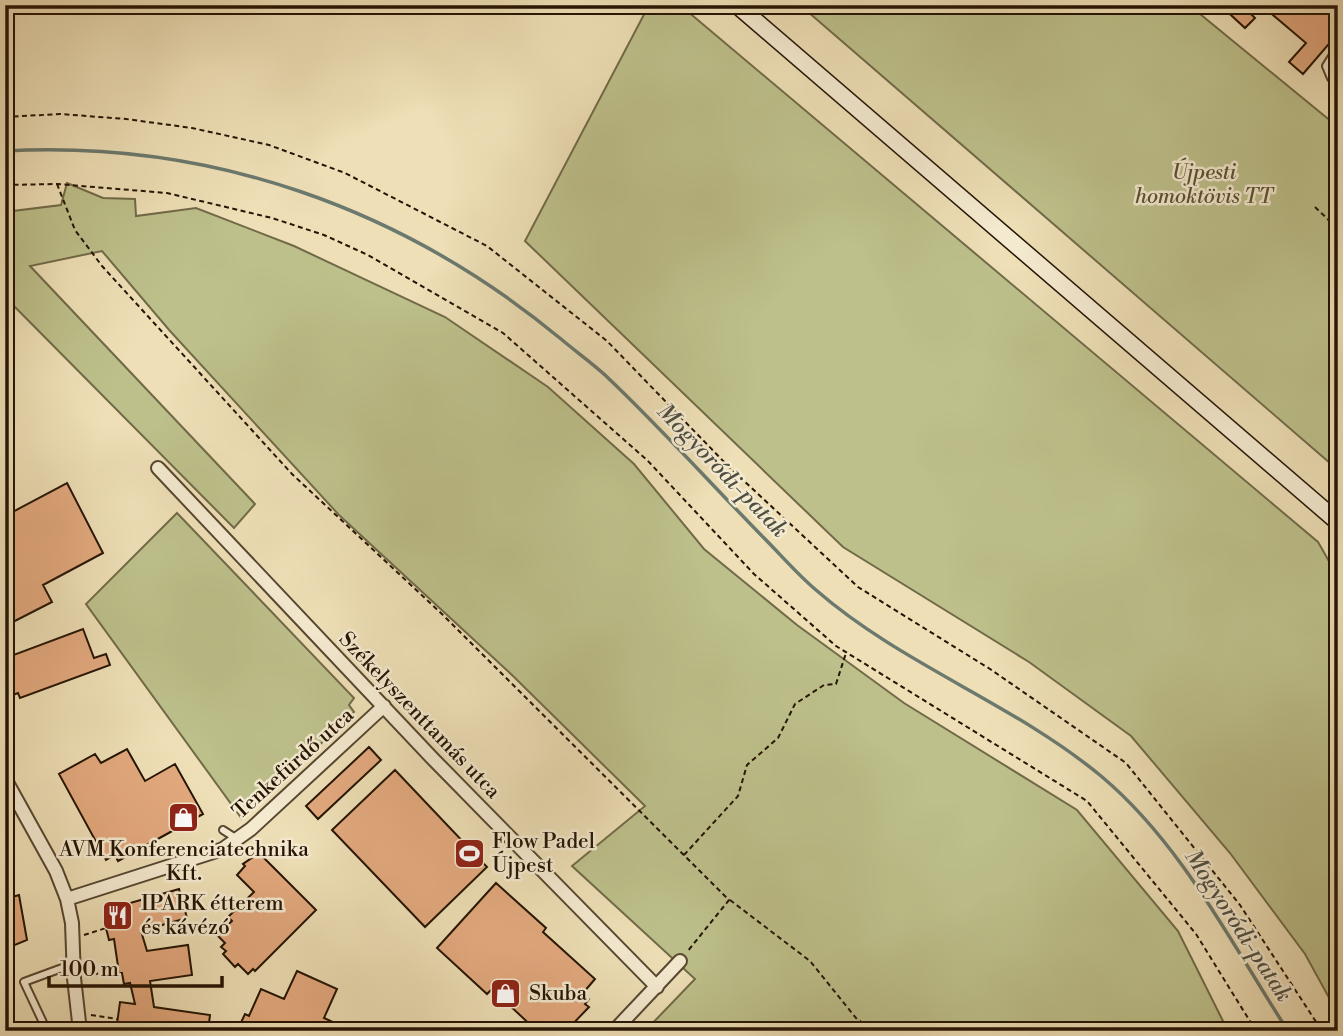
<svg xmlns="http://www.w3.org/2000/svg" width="1343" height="1036" font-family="'Libre Bodoni',serif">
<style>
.green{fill:#bdc08b;stroke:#716a48;stroke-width:2}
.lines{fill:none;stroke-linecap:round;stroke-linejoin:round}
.stream{stroke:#6b796e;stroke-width:3.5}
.building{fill:#e3a97e;stroke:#251404;stroke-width:2}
.lane-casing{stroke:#574730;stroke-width:10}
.street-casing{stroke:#574730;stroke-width:16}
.secondary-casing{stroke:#251404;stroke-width:19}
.path{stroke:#251404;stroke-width:2;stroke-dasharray:5 3.5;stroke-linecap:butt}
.lane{stroke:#f4ead0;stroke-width:6}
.street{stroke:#f4ead0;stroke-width:12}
.secondary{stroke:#f4ead0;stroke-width:16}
.labels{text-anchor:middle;stroke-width:5;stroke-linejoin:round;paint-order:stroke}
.park-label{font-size:21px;font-style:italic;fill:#5a5033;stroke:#f4ead0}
.street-label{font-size:21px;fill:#251404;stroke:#f4ead0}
.poi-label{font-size:21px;fill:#251404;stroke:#f4ead0;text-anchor:start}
.water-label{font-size:23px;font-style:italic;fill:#4e4f42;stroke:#f4ead0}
</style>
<rect width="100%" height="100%" fill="#eedfb6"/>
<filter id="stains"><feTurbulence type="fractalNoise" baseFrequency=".00286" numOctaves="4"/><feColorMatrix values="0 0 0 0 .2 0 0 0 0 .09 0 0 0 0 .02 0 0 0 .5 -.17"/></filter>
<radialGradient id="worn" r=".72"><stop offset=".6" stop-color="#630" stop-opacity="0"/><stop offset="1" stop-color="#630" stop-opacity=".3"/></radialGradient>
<path class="green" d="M649,5H680L1318,542L1338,577V1014L1305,954L1230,853L1131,736L1029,662L843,547L525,241Z
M800,5H1189L1338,127V470Z
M67,183L103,198L135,199L136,216L196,208L294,246L445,317L548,387L634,464L704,549L797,625L904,703L1077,810L1178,931L1228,1031H645L695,979L572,866L645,806L512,675L339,515L170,331L102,251L30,266L255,504L234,528L5,297V212L61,205Z
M177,513L354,698L349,705L354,712L242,819L86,604Z"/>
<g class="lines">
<path class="stream" d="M5,151C211,140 403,208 561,339C575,351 591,362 605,375C660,427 711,484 764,538C781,555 797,574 816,590C902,665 1013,703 1101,776C1182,844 1231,943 1288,1031"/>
</g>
<path class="building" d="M1220,5H1242L1255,18L1245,28Z
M1281,5H1312L1318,10L1322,5H1329L1338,13V25L1330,34L1334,38L1303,74L1289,62L1306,43L1273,15Z
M67,483L103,553L43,585L52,602L5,626V604L13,600L5,584V516Z
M83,629L94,658L106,654L110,665L20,698L18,693L5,698V669L11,666L8,657Z
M369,747L381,760L318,819L306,806Z
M127,749L145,781L175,764L203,814L118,861L115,855L106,860L59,774L95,754L101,763Z
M395,770L487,867L425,927L332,830Z
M259,853L316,910L255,971L253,969L248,974L238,964L235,967L223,954L226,951L221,947L225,943L217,935L232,921L228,917L254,892L237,875L245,866L243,864Z
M496,883L546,928L543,932L595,979L583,993L589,999L585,1004L589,1007L568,1029L564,1026L559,1031L552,1025L546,1031H537L492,989L487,994L437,948Z
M179,889L187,918L141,931L147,951L188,945L192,975L150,981L154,1007L210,1015L208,1031H116L120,1002L135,1004L130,983L124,984L122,973H119L114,939L109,940L104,920L109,909Z
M19,895L27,940L5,949V899Z
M297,971L337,989L324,1018L352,1031H237L245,1014L249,1016L261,989L284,999Z"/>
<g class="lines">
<defs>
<path id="lane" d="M1338,47L1326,66L1331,78L1338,83
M223,830L237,839
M47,1031L24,982L73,964"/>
<path id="street" d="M158,468L434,760L657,987
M5,779L56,871L67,899L72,923L74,978L80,1031
M67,899L223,849L251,829L384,706
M614,1031L680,961"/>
<path id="secondary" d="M737,5L1338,522
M5,7L8,5"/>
</defs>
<use href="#lane" class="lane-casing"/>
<use href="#street" class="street-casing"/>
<use href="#secondary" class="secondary-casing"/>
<path class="path" d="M5,117L60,114L126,119L192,128L269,145L345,173L487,246L607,341L728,466L858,587L990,669L1126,763L1240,905L1322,1031
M57,184L75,230L102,266L292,474L443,615L729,900L687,952
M5,185L57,184L167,193L272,218L324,235L368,255L503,333L647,460L754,574L836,646L1087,801L1196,934L1256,1031
M1315,207L1338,229
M684,855L738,796L747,765L778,738L795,704L824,685L836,684L846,653
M730,900L810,961L856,1018L873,1031
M84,935L106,928
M85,976L118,970
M91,1015L117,1019"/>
<use href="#lane" class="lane"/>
<use href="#street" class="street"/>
<use href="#secondary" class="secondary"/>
</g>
<defs>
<symbol id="shop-square" viewBox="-11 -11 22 22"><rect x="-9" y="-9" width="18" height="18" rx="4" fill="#8f2418" stroke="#f4ead0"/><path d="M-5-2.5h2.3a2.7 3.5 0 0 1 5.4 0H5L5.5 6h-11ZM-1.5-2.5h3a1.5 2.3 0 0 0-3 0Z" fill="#fff"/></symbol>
<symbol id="stadium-square" viewBox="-11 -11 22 22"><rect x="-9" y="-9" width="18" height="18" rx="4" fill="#8f2418" stroke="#f4ead0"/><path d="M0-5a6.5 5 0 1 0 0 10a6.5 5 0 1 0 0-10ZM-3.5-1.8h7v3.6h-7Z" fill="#fff"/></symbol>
<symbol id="restaurant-square" viewBox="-11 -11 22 22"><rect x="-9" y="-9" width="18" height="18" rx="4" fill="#8f2418" stroke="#f4ead0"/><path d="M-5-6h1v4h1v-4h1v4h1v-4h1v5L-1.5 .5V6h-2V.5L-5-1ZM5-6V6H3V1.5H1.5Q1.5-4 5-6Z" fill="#fff"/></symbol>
</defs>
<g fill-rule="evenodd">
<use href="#shop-square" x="166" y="800" width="35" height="35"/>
<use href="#stadium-square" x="452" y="836" width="35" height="35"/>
<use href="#restaurant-square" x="100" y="898" width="35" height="35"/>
<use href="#shop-square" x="488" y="976" width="35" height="35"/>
</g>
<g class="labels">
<g class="park-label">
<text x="1204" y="179">Újpesti<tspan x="1204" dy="24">homoktövis TT</tspan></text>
</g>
<g class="street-label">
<text transform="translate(420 715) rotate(46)" y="7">Székelyszenttamás utca</text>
<text transform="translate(293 763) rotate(-42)" y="7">Tenkefürdő utca</text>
</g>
<g class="poi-label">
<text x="492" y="848">Flow Padel<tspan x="492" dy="24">Újpest</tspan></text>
<text x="184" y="856" text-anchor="middle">AVM Konferenciatechnika<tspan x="184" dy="24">Kft.</tspan></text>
<text x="141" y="910">IPARK étterem<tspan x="141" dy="24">és kávézó</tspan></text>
<text x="529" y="1000">Skuba</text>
</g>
<g class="water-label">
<text transform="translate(723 470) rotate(46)" y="8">Mogyoródi-patak</text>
<text transform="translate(1239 925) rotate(57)" y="8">Mogyoródi-patak</text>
</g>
</g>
<rect width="1343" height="1036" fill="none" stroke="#eedfb6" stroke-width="28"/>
<rect x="7" y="7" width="1329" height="1022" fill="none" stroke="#251404" stroke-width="3.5"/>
<rect x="14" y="14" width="1315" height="1008" fill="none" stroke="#251404" stroke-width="2"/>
<path d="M49 976v10h173v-10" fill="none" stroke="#251404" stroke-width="3.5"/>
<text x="60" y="976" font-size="21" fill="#251404" stroke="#f4ead0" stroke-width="5" paint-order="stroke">100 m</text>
<rect width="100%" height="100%" filter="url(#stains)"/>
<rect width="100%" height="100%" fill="url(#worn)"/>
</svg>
